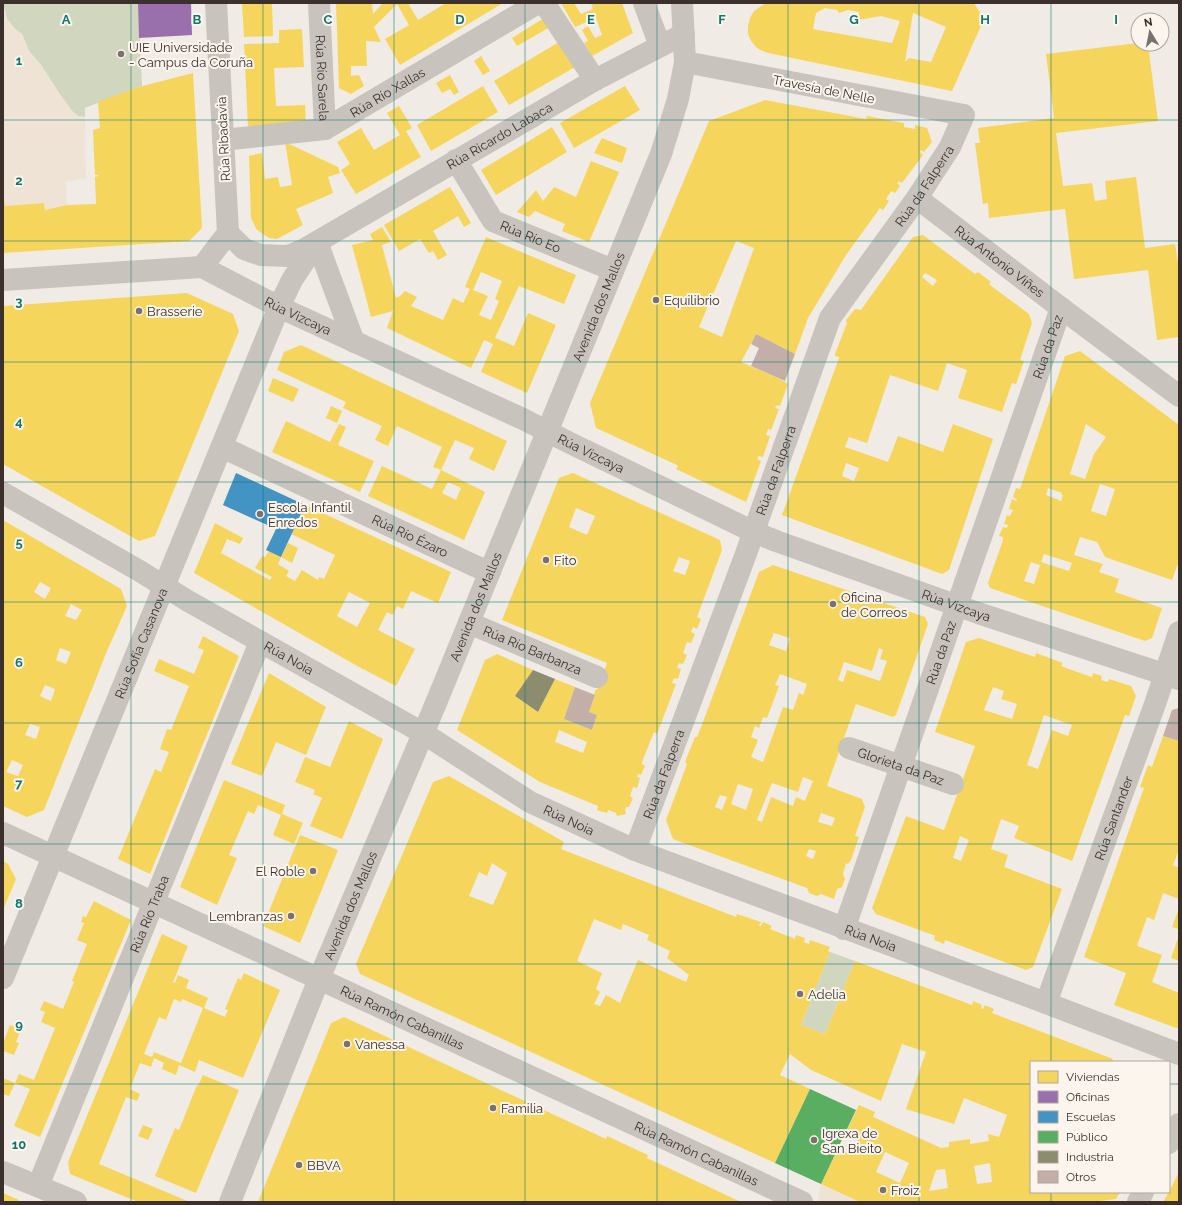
<svg xmlns="http://www.w3.org/2000/svg" width="1182" height="1205" font-family="Raleway,sans-serif">
<style>
.green{fill:#d1d6bf}
.plaza{fill:#eee3d5}
.homes{fill:#f6d55c;fill-rule:evenodd}
.offices{fill:#9970ab}
.schools{fill:#4393c3}
.public{fill:#5aae61}
.industry{fill:#8c8c6e}
.building{fill:#c3afa7}
.lines{fill:none;stroke-linecap:round;stroke-linejoin:round}
.street{stroke:#c9c3be;stroke-width:22}
.grid{fill:none;stroke:#0f766e;stroke-width:1;stroke-opacity:0.55}
.poi-dot{fill:#7a716c;stroke:#fbf5ee;stroke-width:1.5}
.labels{text-anchor:middle;stroke-width:4;stroke-linejoin:round;paint-order:stroke}
.poi-label{font-size:13px;fill:#3b302b;stroke:#fbf5ee;text-anchor:start}
.street-label{font-size:13px;fill:#3b302b;stroke:#fbf5ee}
.grid-label{font-size:13px;text-anchor:middle;font-weight:bold;fill:#0f766e;stroke:#fbf5ee;stroke-width:4;stroke-linejoin:round;paint-order:stroke}
</style>
<rect width="100%" height="100%" fill="#f0ebe5"/>
<path class="green" d="M3,3H138L142,86L135,88L85,108V117L78,116L72,111L61,96L41,65L29,51L22,34L15,29L7,19L5,10L3,7Z
M830,952L855,961L825,1034L801,1025Z"/>
<path class="plaza" d="M3,7L5,10L7,19L15,29L22,34L29,51L41,65L61,96L72,111L78,116L85,117L86,178L66,182L67,205L45,210L44,203L5,206L3,191Z
M821,1184L860,1202H818Z"/>
<path class="homes" d="M242,3H272L273,36L244,37Z
M336,3H372L373,14L383,3H408L418,20L446,3H503L400,65L385,39L409,25L397,4L374,27L381,42L366,41L367,66H351V76L359,75L364,86L351,94L339,88Z
M561,3H574L581,14L593,9L591,3H622L633,33L592,56L584,43L588,41L582,30L588,26L595,38L602,35L596,18L575,27Z
M766,3H974L984,19L952,91L768,53L760,50L756,47L751,41L748,34V26L750,18L754,11ZM825,8L837,10L839,13L848,10L859,12L858,20L881,16L900,21L892,43L813,29L816,13ZM913,13L946,27L931,62L909,58L905,62Z
M544,18L550,27L517,46L512,38Z
M302,29L304,67L274,68L276,106L305,105L306,125L248,127L244,44L279,43V30Z
M559,42L575,67L509,105L494,81Z
M1138,43V44H1148L1158,121L1056,133L1063,186L1092,183L1095,201L1107,199L1105,181L1136,177L1145,248L1175,244L1178,263H1179V337L1157,340L1148,270L1074,279L1065,209L989,218L988,203L983,204L975,143H980L978,128L1054,118L1046,54Z
M481,56L490,71L483,75L474,61Z
M193,73L202,228L189,241L3,253V198H4L5,206L44,203L45,210L67,205L96,204L95,177L98,176V175H95L93,130L100,128L98,102L135,88Z
M450,75L459,92L454,95L450,89L442,93L436,83Z
M483,86L498,112L431,151L417,125Z
M625,86L640,110L574,148L560,123Z
M765,100L866,119L867,116L904,123V127L915,129V125L927,128L932,142L924,152L921,150L920,152L923,155L902,183L899,181L897,183L900,186L895,193L891,191L886,199L889,201L883,210L880,208L846,255L808,318L795,354L756,334L741,362L778,378L788,384L780,406L777,405L775,408L779,409L771,430L768,429L766,435L770,436L763,457L758,456V458L757,459L761,461L746,502L676,469L678,466L677,465L596,428L590,403L709,121ZM736,241L754,248L722,337L699,327Z
M399,106L412,128L406,131L421,157L356,194L341,170L350,164L337,142L361,128L374,150L400,135L387,113Z
M552,127L567,152L496,195L481,170Z
M602,138L627,148L622,163L594,153Z
M285,142L338,167L340,173L328,177L333,193L296,209L303,225L277,239L269,238L257,230L251,218L249,156L262,153L265,179L278,177L280,187L292,185Z
M591,161L619,172L589,242L562,231L565,224L535,211L529,217L517,212L536,190L543,201L554,187L576,197Z
M450,187L471,223L464,227L458,216L433,231L447,255L438,260L433,251L429,253L420,239L399,251L384,225Z
M382,227L391,242L382,245L396,298L400,296L405,291L417,297L411,306L443,320L453,298L463,303L470,289L465,287L486,237L576,275L564,304L519,286L495,338L514,346L528,313L556,325L527,393L481,372L493,344L484,340L471,368L387,328L393,311L371,317L352,245L373,240L370,234ZM481,272L502,281L495,299L499,301L491,320L479,315L488,296L473,290Z
M923,235L975,274L978,272L991,282L989,284L990,285L1029,314L1032,323L1020,360L1024,361L1016,384L1012,383L1002,412L958,398L967,370L947,363L938,391L890,375L867,443L849,437L845,447L888,462L898,436L943,452L953,424L993,439L949,570L942,574L782,515L839,358V357L835,356V354L847,323L846,320L855,309L861,310L913,237ZM925,273L937,280L933,286L922,277ZM846,463L859,468L854,481L842,476Z
M187,293L233,314L239,331L155,536L139,541L3,464V306Z
M301,345L507,441L494,471L469,459L474,448L455,440L441,470L433,467L442,447L397,426L388,446L375,440L382,426L343,408L346,402L277,370L284,352Z
M1080,351L1179,425V561L1172,580L1105,557L1097,542L1080,537L1074,555L1103,564L1099,572L1119,579L1115,592L1162,608L1152,638L1145,641L990,588L988,583L1003,540V537L999,536L1003,527L1007,528L1008,525L1004,524L1007,515L1010,516L1013,510L1009,509L1012,499L1016,501L1017,499L1013,497L1016,488L1020,489L1065,356ZM1086,424L1106,437L1094,454L1085,479L1070,474ZM1100,484L1115,489L1106,516L1091,511ZM1048,488L1062,493L1061,495H1063L1061,501L1046,495ZM1044,554L1072,563L1069,571L1041,562ZM1031,562L1040,565L1034,584L1024,581Z
M273,378L299,389L293,402L268,391Z
M331,406L342,411L337,423L326,418Z
M286,421L330,442L339,424L346,427L338,445L374,461L360,492L272,452Z
M382,466L432,489L441,470L485,492L464,540L368,496ZM448,482L461,488L456,500L442,493Z
M573,473L720,540L722,550L697,617L701,619L697,629L693,627L691,632L695,634L691,643L687,642L683,653L687,655L683,664L679,663L677,668L681,669L678,679L674,678L672,683L676,684L657,734L654,732L642,762V764L645,766L641,775L638,774L637,777L640,778L637,788L633,787L630,796L633,798L629,807H626L625,811L626,814L617,816L616,813L608,810L607,813L597,810L598,806L540,782L457,730L485,660L497,654L533,670L515,696L538,712L555,679L575,687L564,719L592,730L597,715L589,712L595,695L594,694L596,689L597,690L607,663L502,620L559,478ZM576,508L595,516L587,535L569,527ZM679,557L690,561L685,575L673,571ZM559,730L587,742L583,753L555,742Z
M305,505L451,572L438,603L411,591L403,609L397,606L393,615L387,612L378,630L415,649L396,686L359,667L194,573L215,523L243,538L240,544L227,539L221,553L270,580L272,577L255,568L262,556L265,557L269,551L281,557L278,564L289,571L286,576L295,581L302,570L318,580L319,577L324,579L335,555L291,534ZM349,592L370,603L357,627L337,616Z
M3,520L121,589L127,606L107,651L44,810L27,817L3,806ZM40,582L51,588L45,599L34,592ZM71,604L82,610L76,620L65,616ZM60,648L71,652L66,664L56,660ZM45,685L55,689L51,701L40,696ZM30,724L40,727L36,739L25,735ZM12,760L23,765L18,776L6,772Z
M288,543L298,548L292,563L281,557Z
M773,565L925,617L928,624L896,715L893,717L856,704L827,786L862,799L865,807L855,836L859,837L851,860L848,864L846,863L843,874L845,879L842,887L837,889L834,899L821,894L817,896L809,893L807,888L673,839L666,820L687,764L685,762L695,737H697L703,722L759,572ZM774,633L790,638L786,651L769,645ZM879,648L883,650L880,659L887,661L880,681L847,670L843,682L838,680L844,662L872,671ZM780,674L807,684L803,695L799,693L793,710L783,707L763,762L751,757L758,740L751,737L755,726L759,728L763,717L767,718L779,686L775,685ZM803,777L813,781L805,801L796,797L793,806L771,797L762,822L757,820L772,783L798,792ZM738,784L753,789L746,810L731,804ZM720,795L727,797L722,810L715,807ZM821,813L835,818L832,826L818,822ZM809,849L816,851L813,859L806,856Z
M203,636L239,656L150,874L118,859L155,769L161,772L169,752L160,749L167,729L171,730L189,686L154,671L159,659L194,674L204,650L198,648Z
M979,638L1035,657L1036,653L1063,663L1061,666L1077,672L1092,677L1093,673L1102,676L1101,680L1108,682L1109,679L1131,686L1136,696L1129,716L1125,715L1072,861L1014,838L1019,826L1001,819L991,849L1008,855L1004,867L1062,889L1033,967L1026,970L945,940L944,944L934,940L935,936L933,935L876,914L872,908L906,816L944,830L975,746L935,732L966,642ZM993,687L1004,691L1001,699L1017,704L1012,719L984,710ZM1044,715L1072,725L1068,736L1052,730L1038,769L1027,765ZM960,836L969,840L961,861L953,858Z
M269,673L326,707L306,755L276,742L262,776L231,764Z
M349,721L383,739L342,839L310,826L322,798L313,794L315,790L295,782L305,757L330,767Z
M1163,736L1179,741V850L1173,865L1179,868V899L1163,893L1154,920L1147,917L1137,946L1162,955L1152,982L1179,993V1029L1114,1005L1126,973L1084,957L1144,788L1140,787L1148,765L1152,767L1153,764Z
M449,776L564,842L561,849L736,917L737,914L761,922L759,926H761L763,922L772,926L770,929L793,938L795,939L796,935L805,938L804,942L809,944L810,940L830,947L828,951L830,952L801,1025L825,1034L855,961L972,1005L973,1001L982,1005L981,1008L982,1009H983L985,1005L994,1009L992,1013L1113,1059L1111,1062H1031V1192H1120L1116,1199L1093,1202H860L821,1184L838,1148L852,1155L859,1138L846,1132L859,1105L875,1112L873,1117L941,1148L949,1147V1142L970,1139V1144L989,1141L988,1134L999,1137L1007,1115L964,1098L954,1124L906,1109L926,1052L902,1044L881,1101L811,1070L790,1054L780,1075L810,1089L775,1163L360,974L356,964L433,782ZM492,863L507,873L493,905L469,896L479,872L487,876ZM594,919L621,930L623,924L649,935L647,940L670,951L667,958L689,975L686,982L638,960L620,1003L606,995L600,1006L594,1004L600,992L596,989L602,973L577,961ZM885,1152L909,1163L900,1183L876,1172ZM990,1163L992,1182L977,1184L974,1166ZM945,1169L948,1188L929,1191L936,1170Z
M224,780L285,805L282,814L303,823L294,844L273,835L281,815L258,805L254,814L248,811L229,855L237,858L217,905L180,887Z
M300,835L338,850L300,943L263,926Z
M3,861L8,864L16,879L3,910Z
M94,901L131,920L40,1137L14,1126L30,1089L15,1083L19,1074L34,1080L55,1028L41,1022L45,1012L40,1010L44,1001L63,1009L74,982L72,981L87,944L77,940L84,923L81,922L83,916L86,917Z
M1179,908V929L1172,927Z
M162,934L188,946L173,982L175,983L178,975L189,980L186,988L208,998L204,1008L225,1017L228,1010L225,1009L238,978L241,980L244,973L280,990L243,1078L199,1060L195,1072L179,1065L176,1075L162,1069L164,1063L154,1058L151,1067L140,1063L130,1089L140,1094L137,1101L126,1097L99,1164L190,1202H138L70,1174L68,1162ZM174,999L181,1002L182,999L203,1008L181,1063L154,1052L152,1057L144,1054L159,1017L166,1020Z
M1179,935V961L1171,958Z
M344,1017L606,1139L607,1136L648,1155L647,1158L741,1202H258L331,1023Z
M10,1025L21,1029L16,1042L19,1043L14,1055L3,1051V1043Z
M203,1075L239,1090L196,1193L155,1176L175,1128L179,1130L197,1085L198,1086Z
M3,1078L15,1083L9,1096L3,1094Z
M143,1125L153,1129L148,1140L138,1136Z
M1179,1172V1202H1163L1169,1192Z
M3,1193L19,1200L18,1202H3Z"/>
<path class="offices" d="M138,3H191L192,35L139,38Z"/>
<path class="schools" d="M236,473L305,505L281,557L266,550L276,529L223,505Z"/>
<path class="public" d="M810,1089L856,1110L821,1184L775,1163Z"/>
<path class="industry" d="M533,670L555,679L538,712L515,696Z"/>
<path class="building" d="M756,334L795,354L785,381L751,366L759,348L751,344Z
M575,687L595,695L589,712L597,715L592,730L564,719Z
M1179,708V741L1163,736L1172,710Z"/>
<g class="lines">
<g class="street">
<path id="s1" d="M319,3L325,129"/>
<path d="M544,3L595,80"/>
<path d="M644,3L660,46"/>
<path id="s2" d="M223,140L325,129L538,3"/>
<path id="s3" d="M456,160L493,221L613,270"/>
<path id="s4" d="M917,198L1061,308L1179,396"/>
<path id="s5" d="M228,233L244,249L261,255L288,256L303,250L595,80L684,34"/>
<path d="M317,242L354,342"/>
<path d="M202,267L228,233L216,3"/>
<path id="s6" d="M3,280L202,267L279,307L523,419L570,443L754,532L776,541L978,613L1179,679"/>
<path id="s7" d="M222,447L475,566L490,572"/>
<path id="s8" d="M3,493L138,570L188,601L423,733L530,802L635,850L1046,1003L1179,1054"/>
<path id="s9" d="M469,623L597,677"/>
<path id="s10" d="M849,748L953,784"/>
<path id="s11" d="M3,833L802,1202"/>
<path id="s12" d="M635,850L744,559L830,318L917,198L950,147L964,115L685,62"/>
<path id="s13" d="M844,929L1061,308"/>
<path id="s14" d="M3,978L279,307L292,280L317,242"/>
<path id="s15" d="M1046,1003L1155,704L1179,632"/>
<path d="M1169,1143L1179,1124"/>
<path d="M3,1172L76,1202"/>
<path id="s16" d="M38,1186L260,642"/>
<path id="s17" d="M230,1202L319,979L436,703L661,154L678,99L685,62L682,3"/>
<path d="M1138,1202L1143,1192"/>
</g>
</g>
<path class="grid" d="M131,3V1202M263,3V1202M394,3V1202M525,3V1202M657,3V1202M788,3V1202M919,3V1202M1051,3V1062M3,120H1179M3,241H1179M3,362H1179M3,482H1179M3,602H1179M3,723H1179M3,844H1179M3,964H1179M3,1084H1031M1169,1084H1179M1051,1192V1202"/>
<g class="poi-dot">
<circle cx="121" cy="54" r="4"/>
<circle cx="656" cy="300" r="4"/>
<circle cx="139" cy="311" r="4"/>
<circle cx="260" cy="514" r="4"/>
<circle cx="546" cy="560" r="4"/>
<circle cx="833" cy="604" r="4"/>
<circle cx="313" cy="871" r="4"/>
<circle cx="291" cy="916" r="4"/>
<circle cx="800" cy="994" r="4"/>
<circle cx="347" cy="1044" r="4"/>
<circle cx="493" cy="1108" r="4"/>
<circle cx="814" cy="1140" r="4"/>
<circle cx="299" cy="1165" r="4"/>
<circle cx="883" cy="1190" r="4"/>
</g>
<g class="labels">
<g class="poi-label">
<text x="129" y="52">UIE Universidade<tspan x="129" dy="15">- Campus da Coruña</tspan></text>
<text x="664" y="305">Equilibrio</text>
<text x="147" y="316">Brasserie</text>
<text x="268" y="512">Escola Infantil<tspan x="268" dy="15">Enredos</tspan></text>
<text x="554" y="565">Fito</text>
<text x="841" y="602">Oficina<tspan x="841" dy="15">de Correos</tspan></text>
<text x="305" y="876" text-anchor="end">El Roble</text>
<text x="283" y="921" text-anchor="end">Lembranzas</text>
<text x="808" y="999">Adelia</text>
<text x="355" y="1049">Vanessa</text>
<text x="501" y="1113">Familia</text>
<text x="822" y="1138">Igrexa de<tspan x="822" dy="15">San Bieito</tspan></text>
<text x="307" y="1170">BBVA</text>
<text x="891" y="1195">Froiz</text>
</g>
<g class="street-label">
<text dy="5" stroke="none"><textPath href="#s1" startOffset="75">Rúa Río Sarela</textPath></text>
<text transform="translate(824 89) rotate(11)" y="5">Travesía de Nelle</text>
<text dy="5" stroke="none"><textPath href="#s2" startOffset="175">Rúa Río Xallas</textPath></text>
<text dy="5" stroke="none"><textPath href="#s5" startOffset="311">Rúa Ricardo Labaca</textPath></text>
<text transform="translate(223 139) rotate(-93)" y="5">Rúa Ribadavia</text>
<text dy="5" stroke="none"><textPath href="#s12" startOffset="729">Rúa da Falperra</textPath></text>
<text dy="5" stroke="none"><textPath href="#s3" startOffset="112">Rúa Río Eo</textPath></text>
<text dy="5" stroke="none"><textPath href="#s4" startOffset="104">Rúa Antonio Viñes</textPath></text>
<text dy="5" stroke="none"><textPath href="#s17" startOffset="968">Avenida dos Mallos</textPath></text>
<text dy="5" stroke="none"><textPath href="#s6" startOffset="307">Rúa Vizcaya</textPath></text>
<text dy="5" stroke="none"><textPath href="#s13" startOffset="617">Rúa da Paz</textPath></text>
<text dy="5" stroke="none"><textPath href="#s6" startOffset="631">Rúa Vizcaya</textPath></text>
<text dy="5" stroke="none"><textPath href="#s12" startOffset="405">Rúa da Falperra</textPath></text>
<text dy="5" stroke="none"><textPath href="#s7" startOffset="208">Rúa Río Ézaro</textPath></text>
<text dy="5" stroke="none"><textPath href="#s6" startOffset="1027">Rúa Vizcaya</textPath></text>
<text dy="5" stroke="none"><textPath href="#s17" startOffset="644">Avenida dos Mallos</textPath></text>
<text dy="5" stroke="none"><textPath href="#s14" startOffset="362">Rúa Sofía Casanova</textPath></text>
<text dy="5" stroke="none"><textPath href="#s9" startOffset="69">Rúa Río Barbanza</textPath></text>
<text dy="5" stroke="none"><textPath href="#s13" startOffset="293">Rúa da Paz</textPath></text>
<text dy="5" stroke="none"><textPath href="#s8" startOffset="330">Rúa Noia</textPath></text>
<text dy="5" stroke="none"><textPath href="#s10" startOffset="55">Glorieta da Paz</textPath></text>
<text dy="5" stroke="none"><textPath href="#s12" startOffset="81">Rúa da Falperra</textPath></text>
<text dy="5" stroke="none"><textPath href="#s15" startOffset="197">Rúa Santander</textPath></text>
<text dy="5" stroke="none"><textPath href="#s8" startOffset="654">Rúa Noia</textPath></text>
<text dy="5" stroke="none"><textPath href="#s17" startOffset="320">Avenida dos Mallos</textPath></text>
<text dy="5" stroke="none"><textPath href="#s16" startOffset="294">Rúa Río Traba</textPath></text>
<text dy="5" stroke="none"><textPath href="#s8" startOffset="978">Rúa Noia</textPath></text>
<text dy="5" stroke="none"><textPath href="#s11" startOffset="440">Rúa Ramón Cabanillas</textPath></text>
<text dy="5" stroke="none"><textPath href="#s11" startOffset="764">Rúa Ramón Cabanillas</textPath></text>
</g>
</g>
<g class="grid-label">
<text x="66" y="24">A</text>
<text x="197" y="24">B</text>
<text x="328" y="24">C</text>
<text x="460" y="24">D</text>
<text x="591" y="24">E</text>
<text x="722" y="24">F</text>
<text x="854" y="24">G</text>
<text x="985" y="24">H</text>
<text x="1116" y="24">I</text>
<text x="19" y="65">1</text>
<text x="19" y="185">2</text>
<text x="19" y="306">3</text>
<text x="19" y="426">4</text>
<text x="19" y="547">5</text>
<text x="19" y="667">6</text>
<text x="19" y="788">7</text>
<text x="19" y="908">8</text>
<text x="19" y="1029">9</text>
<text x="19" y="1149">10</text>
</g>
<rect width="1182" height="1205" fill="none" stroke="#3b302b" stroke-width="8"/>
<rect x="1030" y="1061" width="140" height="132" fill="#fbf5ee" stroke="#aea6a0"/>
<rect x="1038" y="1071" width="20" height="12" fill="#f6d55c" stroke="#aea6a0"/>
<text x="1066" y="1081" font-size="12" fill="#3b302b">Viviendas</text>
<rect x="1038" y="1091" width="20" height="12" fill="#9970ab" stroke="#aea6a0"/>
<text x="1066" y="1101" font-size="12" fill="#3b302b">Oficinas</text>
<rect x="1038" y="1111" width="20" height="12" fill="#4393c3" stroke="#aea6a0"/>
<text x="1066" y="1121" font-size="12" fill="#3b302b">Escuelas</text>
<rect x="1038" y="1131" width="20" height="12" fill="#5aae61" stroke="#aea6a0"/>
<text x="1066" y="1141" font-size="12" fill="#3b302b">Público</text>
<rect x="1038" y="1151" width="20" height="12" fill="#8c8c6e" stroke="#aea6a0"/>
<text x="1066" y="1161" font-size="12" fill="#3b302b">Industria</text>
<rect x="1038" y="1171" width="20" height="12" fill="#c3afa7" stroke="#aea6a0"/>
<text x="1066" y="1181" font-size="12" fill="#3b302b">Otros</text>
<g transform="translate(1150 32) rotate(350)"><circle r="19" fill="#fbf5ee" stroke="#aea6a0"/>
<path d="M0-3L7 15L0 10L-7 15Z" fill="#7a716c"/>
<text y="-6" font-size="11" font-weight="bold" text-anchor="middle" fill="#3b302b">N</text>
</g>
</svg>
